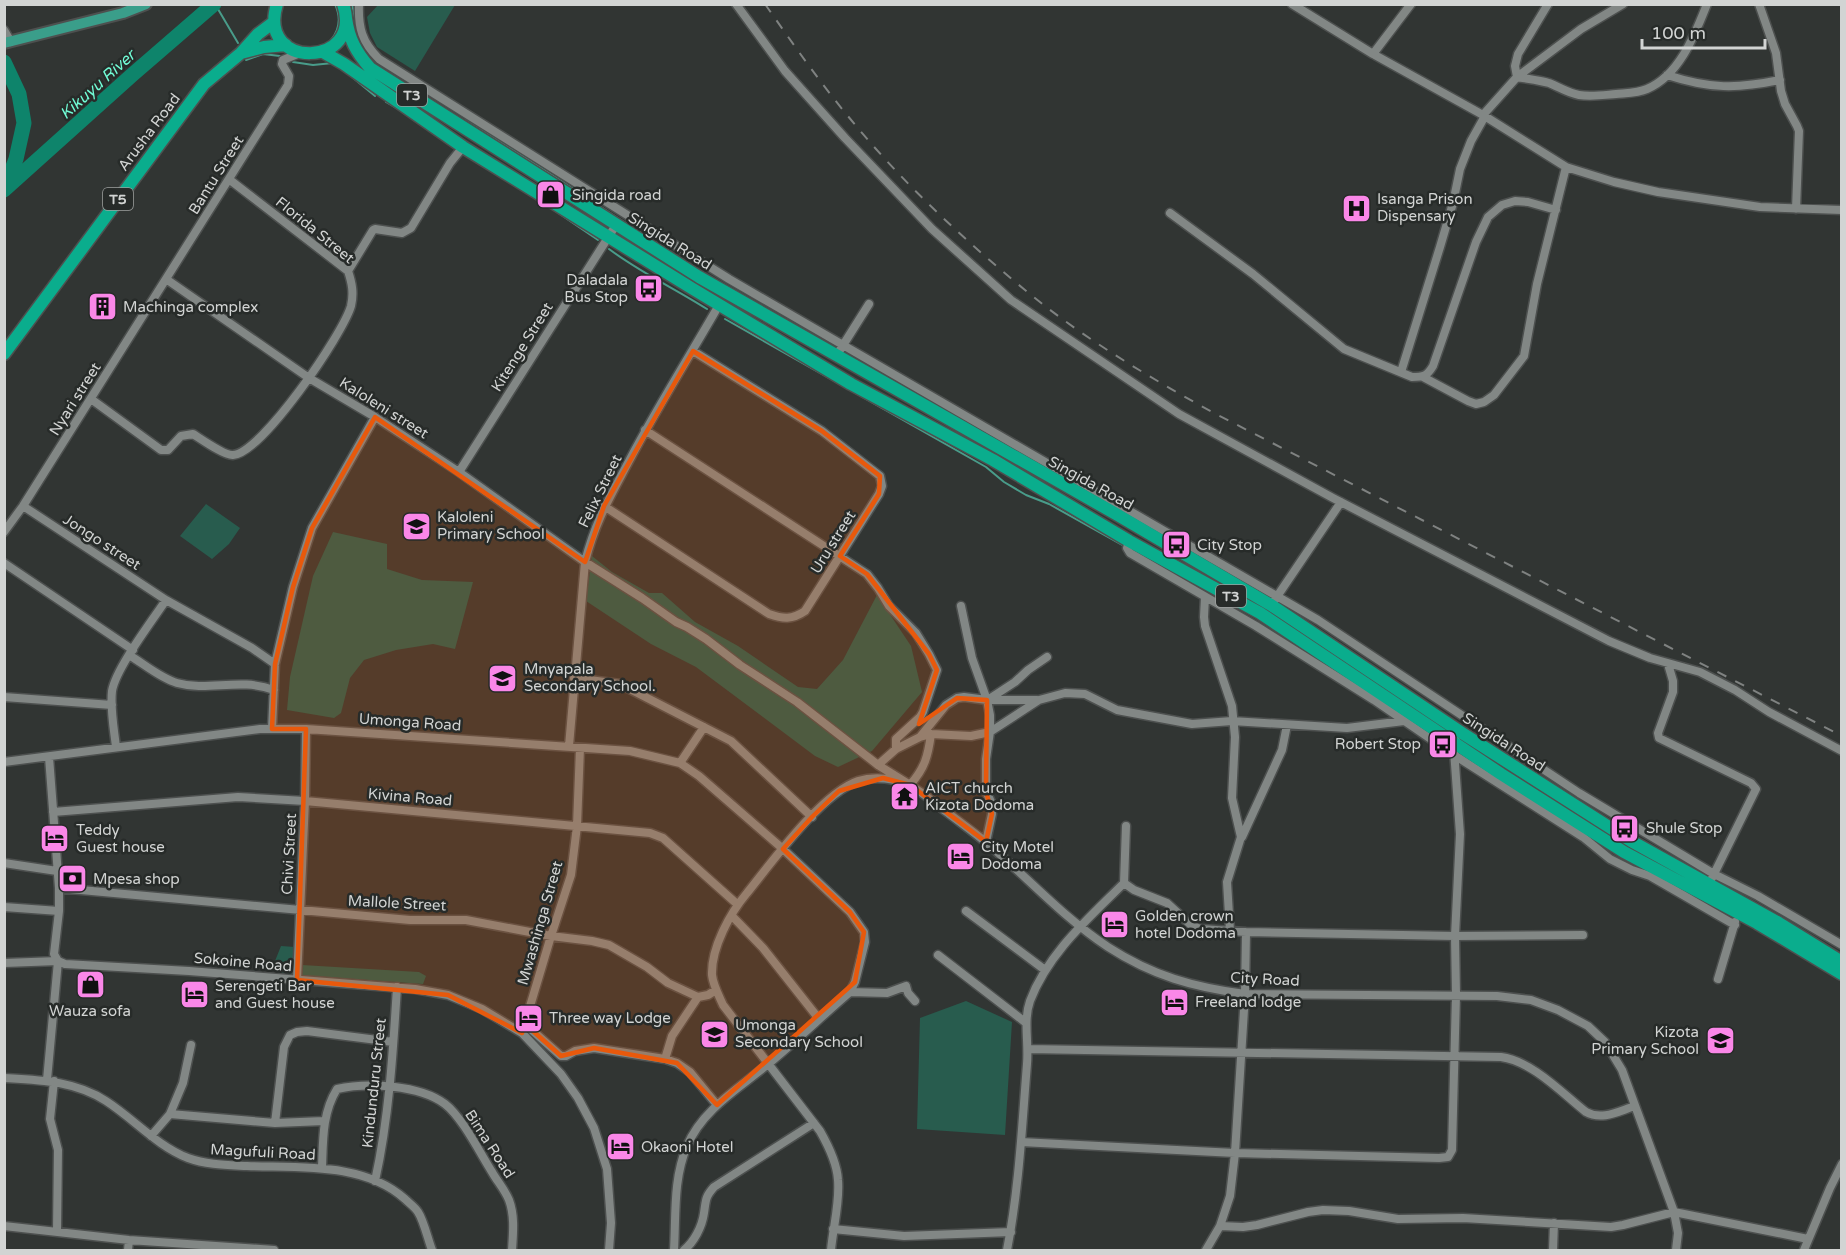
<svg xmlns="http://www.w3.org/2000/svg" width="1846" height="1255" font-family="'Varela Round',sans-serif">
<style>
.green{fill:#285c4e}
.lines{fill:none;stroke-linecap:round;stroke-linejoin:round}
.stream{stroke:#499c8a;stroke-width:2}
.river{stroke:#0e846b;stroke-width:15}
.minor-casing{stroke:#4d504f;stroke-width:11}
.major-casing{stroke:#4d504f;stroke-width:14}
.highway-casing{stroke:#4d504f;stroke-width:15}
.minor{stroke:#828785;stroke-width:8}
.major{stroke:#3a9e8a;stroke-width:10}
.highway{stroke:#0aad8d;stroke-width:12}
.rail{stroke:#7f8281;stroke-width:2;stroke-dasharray:10 10;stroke-linecap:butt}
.marked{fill:#e8590c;fill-opacity:0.2;stroke:#e8590c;stroke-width:4.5;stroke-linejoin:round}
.labels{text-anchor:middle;stroke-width:5;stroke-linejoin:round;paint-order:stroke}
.shield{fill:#272b29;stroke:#9fa1a0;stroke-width:1.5}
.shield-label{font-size:14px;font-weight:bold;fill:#d2d4d3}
.street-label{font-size:15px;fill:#d2d4d3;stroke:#272b29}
.poi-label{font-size:15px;fill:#d2d4d3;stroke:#272b29;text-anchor:start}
.water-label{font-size:16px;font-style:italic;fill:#71fbd5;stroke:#272b29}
</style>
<rect width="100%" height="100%" fill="#313533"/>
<path class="green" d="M378,5L379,4L455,5L415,71L377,47L370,33L367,17Z
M206,504L240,528L229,544L212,559L180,536Z
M333,532L387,544V569L422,580L473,582L455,649L433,644L396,650L364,660L350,678L341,713L334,718L287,710L290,677L313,576Z
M592,556L612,572L649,593H662L695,622L738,646L798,687L817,689L843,660L877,595L911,646L922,692L872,751L838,767L815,756L696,667L651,644L586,601Z
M281,946L295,947L293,974L261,969L259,959L275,961Z
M302,965L419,972L426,976L423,984L301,975Z
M966,1001L1012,1022L1005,1135L917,1129L920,1018Z"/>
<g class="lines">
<path class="stream" d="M215,4L238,43
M352,4C357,25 356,44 374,58
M331,40C340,29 341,17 335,4
M246,60L263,54L280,56
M293,62L313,65L333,63
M352,77L375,96
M386,102L398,109L401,108
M466,119L667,250
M548,206L598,240
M609,249C641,273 674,288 707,309
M725,319L986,467L1004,482L1026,495L1049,504L1124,546"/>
<path class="river" d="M4,62L19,94L24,123L16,159L5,187
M4,190L132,75L214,4"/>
<defs>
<path id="minor" d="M359,4C358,28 362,42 379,59L729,279L1318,620L1579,793L1714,874L1758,896L1842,945
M736,4L785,71L845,138L932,229L1011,300L1179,414L1333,498L1609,641L1650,658L1700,672L1735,690L1769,712L1842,751
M1292,4L1373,54L1483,115L1566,167L1614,182L1658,192L1760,207L1842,210
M1548,4L1518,54L1515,66L1517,77C1528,79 1539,80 1549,83C1559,87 1568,93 1579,95C1591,97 1604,95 1616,94C1626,93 1638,93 1647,89C1680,75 1695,34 1707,4
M1759,4L1776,53L1781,91L1785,104L1797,126L1799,131L1796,209
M4,30L11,42
M1373,54L1411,4
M1667,75C1710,89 1737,89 1780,80
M1483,115L1517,77L1581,29L1623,4
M1170,213L1253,274L1344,349L1412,377C1424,377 1427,376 1433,366L1476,242L1488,217L1502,205L1515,201L1528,202L1556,210
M348,271L373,230L375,229L402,233L411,228L450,163L463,147
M166,279L309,378L375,417L459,472L585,562L642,598L676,622L687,627L706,639L740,665L797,702L878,765L910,785C925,768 928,756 931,734
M840,350L869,304
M1401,372L1440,247L1453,203L1460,169L1471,141L1485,116
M1423,377L1468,401L1476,404L1484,402L1494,395L1524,356L1537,284L1566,167
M91,399L161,450H168L181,436L193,434C201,439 225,456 233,455C262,453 343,334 351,306C354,293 352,283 348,271L230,180
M645,430L867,574L878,588L889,606L916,633L929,654L937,670L923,712L920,717L896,739V749
M459,472L616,225
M23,506L166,600L252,648L275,664
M604,506L769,614C783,619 792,620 805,611L879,494L882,486L880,476L822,431L693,351
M4,532L23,506L288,85L289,76L282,64L283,60L300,53
M1129,541L1127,548L1130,553L1256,626L1374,700L1454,755L1583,837L1610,859L1632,870L1650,876L1735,925
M4,563L133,650
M1205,597L1204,617L1205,626L1232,706L1235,737L1232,798L1241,837L1227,882L1230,931
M1274,601L1341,502
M961,606L972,658L987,700L990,715V732L986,759V791L991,802L992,814L986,842
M129,655C144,664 160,678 177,683C209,692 239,677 274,690
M1668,664L1673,681V692L1658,733L1659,738L1751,783L1756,789L1712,878
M574,678L620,684L731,741L812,817
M4,697L112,705
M989,699L1015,682L1028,670L1047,657
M272,729L275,664L293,587L312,528L375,417
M920,737L931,734L971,736L990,732L1039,700L1065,693L1085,694L1117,710L1192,724L1232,721L1347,728L1404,721
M569,746L585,562C595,522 610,497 629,461C657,408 689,357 719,305
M116,747C114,729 110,709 112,691C116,668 152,621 166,600
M49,757L59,888V911L54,954L58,961L65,964L189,971L415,989L448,995L482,1009L522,1033L561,1074L578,1098L594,1128L607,1169L611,1223L609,1250
M4,762L260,729H306L630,751L680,763L699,776L783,849L850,912L864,932L865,942L855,982L850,992C822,1016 795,1042 767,1065C738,1089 702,1110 687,1146C673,1179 676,1215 674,1250
M680,763L704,727
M878,765L896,749L920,737L946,705L957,698L964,697L987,700H1037
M53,812L238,797L305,801L650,833L663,838L737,904
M1242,837L1282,750L1287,725
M4,863L57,871
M1124,883L1134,890L1167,903L1192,926L1201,929L1246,932L1455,936L1583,935
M59,888L410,920H466L551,936L592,941L609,945L647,967L668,983L698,997L708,995L716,990
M4,907L59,911
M966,911L1045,970
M732,916L763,948L819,1019
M938,955L1025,1022
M4,963L58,961L47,1080
M1718,979L1735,922
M297,980L305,801L306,729
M850,992L887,993L906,986L908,993L915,1001
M525,1024L561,1056H566L575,1051L594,1048L665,1059L677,1063L690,1072L717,1105
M522,1033L551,936L571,875L577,826L580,748
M1028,1049L1501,1057C1532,1061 1562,1093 1586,1112C1602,1121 1619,1111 1635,1106
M665,1059L672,1036L698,997
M4,1078C40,1080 75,1081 106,1101C134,1119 157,1146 188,1158C207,1165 227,1165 247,1166C299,1168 364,1162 405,1199C409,1203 415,1207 418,1212C424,1221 428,1240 432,1250
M54,1081L50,1119L58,1150L57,1231
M170,1114L275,1123L324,1121
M275,1123L284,1047L290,1035L297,1032L307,1031L393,1042
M151,1136L170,1114L183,1083L191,1045
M1021,1142L1235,1153L1439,1158L1448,1157L1452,1150L1456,995L1455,936L1460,834L1454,750L1456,741
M322,1168C323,1141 322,1113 337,1089C367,1082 420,1085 445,1104C462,1117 480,1153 492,1172C497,1181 505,1190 509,1200C515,1216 513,1234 512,1250
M375,1181C389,1118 393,1052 397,987
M4,1226L129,1240L274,1250
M1220,1226L1243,1227L1257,1225L1308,1212L1323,1210L1349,1211L1398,1219L1463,1218L1611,1227L1623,1225L1674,1212L1808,1239
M833,1229L904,1236L1011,1232
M128,1250L129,1240
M684,1250C694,1242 702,1227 704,1213C706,1200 705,1197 714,1187L814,1123
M831,1250C833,1227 840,1203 838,1180C837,1163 828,1145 820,1131L723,1005C719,996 713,985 712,975C711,948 730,913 747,893C772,862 822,793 858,781C874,776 896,778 911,786C924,793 936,805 948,813C961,823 975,833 988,844C1028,878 1064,918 1108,947C1153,976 1193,987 1245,994L1497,996L1531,1000L1558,1010L1588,1026L1605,1042L1622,1070L1674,1212L1678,1233L1676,1250
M1007,1250C1019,1189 1022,1126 1027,1064C1029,1042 1023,1021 1030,1001C1048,953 1089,918 1124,883L1126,826
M1206,1250L1220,1226L1230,1196L1235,1153L1245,994L1246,932
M1553,1250L1554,1223
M1804,1250L1830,1188L1842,1164"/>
<path id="major" d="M4,43L123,13L146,4"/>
<path id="highway" d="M277,4C256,71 365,68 343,4
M346,18C349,39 356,52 370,68L699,277L1116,514L1271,605L1462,733L1631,841L1779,923L1842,962
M323,52L344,64L463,147L693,289L851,384L993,460L1129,541L1260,613L1501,774L1624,852L1757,923L1842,974
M241,53L264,47L286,45
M4,354L204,84L241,53L258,34L274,22"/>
</defs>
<use href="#minor" class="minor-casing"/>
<use href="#major" class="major-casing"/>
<use href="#highway" class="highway-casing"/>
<use href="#minor" class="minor"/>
<use href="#major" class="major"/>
<use href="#highway" class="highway"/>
<path class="rail" d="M765,4C793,44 821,84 852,121C903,183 963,239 1025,290C1083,338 1147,376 1212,412L1842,736"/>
</g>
<path class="marked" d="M693,351L822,431L880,476L879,494L840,556L867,574L929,654L937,670L919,724L957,698L987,700L986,791L992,814L986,842L910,785L883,778L839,791L812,817L783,849L850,912L864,932L855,982L717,1105L677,1063L594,1048L561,1056L525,1024L522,1033L448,995L297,980L306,729H272L275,664L293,587L312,528L375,417L585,562L604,506Z"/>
<defs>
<symbol id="shop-square" viewBox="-11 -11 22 22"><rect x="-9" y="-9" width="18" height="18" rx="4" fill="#fa87e8" stroke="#272b29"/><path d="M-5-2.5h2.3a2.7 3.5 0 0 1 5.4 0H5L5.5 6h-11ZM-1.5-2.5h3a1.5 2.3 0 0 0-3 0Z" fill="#111"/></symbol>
<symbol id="hospital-square" viewBox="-11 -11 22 22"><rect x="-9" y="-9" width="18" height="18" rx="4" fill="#fa87e8" stroke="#272b29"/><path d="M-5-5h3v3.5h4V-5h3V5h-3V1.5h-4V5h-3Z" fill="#111"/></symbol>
<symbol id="bus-square" viewBox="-11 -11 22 22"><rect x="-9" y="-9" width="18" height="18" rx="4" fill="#fa87e8" stroke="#272b29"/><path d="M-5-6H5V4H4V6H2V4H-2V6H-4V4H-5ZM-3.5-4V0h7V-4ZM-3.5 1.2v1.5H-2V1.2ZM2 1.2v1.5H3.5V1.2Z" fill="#111"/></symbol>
<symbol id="building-square" viewBox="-11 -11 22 22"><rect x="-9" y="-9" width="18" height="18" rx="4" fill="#fa87e8" stroke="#272b29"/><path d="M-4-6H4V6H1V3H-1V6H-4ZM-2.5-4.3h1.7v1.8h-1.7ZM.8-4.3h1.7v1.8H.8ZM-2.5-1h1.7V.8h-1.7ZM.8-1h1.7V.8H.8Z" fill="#111"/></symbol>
<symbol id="school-square" viewBox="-11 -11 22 22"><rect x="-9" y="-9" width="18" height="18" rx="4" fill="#fa87e8" stroke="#272b29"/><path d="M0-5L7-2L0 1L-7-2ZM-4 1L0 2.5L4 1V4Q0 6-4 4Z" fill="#111"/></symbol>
<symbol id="temple-square" viewBox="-11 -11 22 22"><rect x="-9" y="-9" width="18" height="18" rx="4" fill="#fa87e8" stroke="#272b29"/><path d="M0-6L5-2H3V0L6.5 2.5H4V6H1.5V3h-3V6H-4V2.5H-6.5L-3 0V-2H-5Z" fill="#111"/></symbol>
<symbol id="hotel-square" viewBox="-11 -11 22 22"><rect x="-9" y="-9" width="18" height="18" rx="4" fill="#fa87e8" stroke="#272b29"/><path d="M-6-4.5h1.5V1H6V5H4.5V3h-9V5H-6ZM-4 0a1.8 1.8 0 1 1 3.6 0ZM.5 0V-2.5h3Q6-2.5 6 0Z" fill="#111"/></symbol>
<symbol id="bank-square" viewBox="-11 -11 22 22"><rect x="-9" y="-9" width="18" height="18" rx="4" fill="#fa87e8" stroke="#272b29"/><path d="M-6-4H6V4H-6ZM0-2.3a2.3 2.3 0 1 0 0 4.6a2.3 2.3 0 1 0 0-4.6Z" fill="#111"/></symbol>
</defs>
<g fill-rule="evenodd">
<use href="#shop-square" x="534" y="178" width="33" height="33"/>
<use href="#hospital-square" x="1340" y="192" width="33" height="33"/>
<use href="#bus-square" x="632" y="272" width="33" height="33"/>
<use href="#building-square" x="86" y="290" width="33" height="33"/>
<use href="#school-square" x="400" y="510" width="33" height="33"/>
<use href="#bus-square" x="1160" y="528" width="33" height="33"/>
<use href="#school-square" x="486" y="662" width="33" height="33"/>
<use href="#bus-square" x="1426" y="728" width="33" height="33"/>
<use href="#temple-square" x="888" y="780" width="33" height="33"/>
<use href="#bus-square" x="1608" y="812" width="33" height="33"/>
<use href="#hotel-square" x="38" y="822" width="33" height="33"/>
<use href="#hotel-square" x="944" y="840" width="33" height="33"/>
<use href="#bank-square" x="56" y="862" width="33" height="33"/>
<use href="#hotel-square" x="1098" y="908" width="33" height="33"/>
<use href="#shop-square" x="74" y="968" width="33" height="33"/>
<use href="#hotel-square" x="178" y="978" width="33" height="33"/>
<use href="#hotel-square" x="1158" y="986" width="33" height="33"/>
<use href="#hotel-square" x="512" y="1002" width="33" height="33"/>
<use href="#school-square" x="698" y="1018" width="33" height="33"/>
<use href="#school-square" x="1704" y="1024" width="33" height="33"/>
<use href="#hotel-square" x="604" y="1130" width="33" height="33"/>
</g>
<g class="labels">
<g class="shield">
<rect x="397" y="84" width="30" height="22" rx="4.5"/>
<rect x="103" y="188" width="30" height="22" rx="4.5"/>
<rect x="1216" y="585" width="30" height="22" rx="4.5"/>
</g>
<g class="shield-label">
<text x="412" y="100">T3</text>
<text x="118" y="204">T5</text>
<text x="1231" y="601">T3</text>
</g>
<g class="street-label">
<text transform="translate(149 132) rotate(-53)" y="5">Arusha Road</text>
<text transform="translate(216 175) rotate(-58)" y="5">Bantu Street</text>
<text transform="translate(315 230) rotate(39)" y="5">Florida Street</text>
<text transform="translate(670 241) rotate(32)" y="5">Singida Road</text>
<text transform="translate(522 347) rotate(-58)" y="5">Kitenge Street</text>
<text transform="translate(75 399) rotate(-58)" y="5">Nyari street</text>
<text transform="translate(384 408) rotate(32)" y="5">Kaloleni street</text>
<text transform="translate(1091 483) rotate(29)" y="5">Singida Road</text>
<text transform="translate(600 491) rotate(-64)" y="5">Felix Street</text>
<text transform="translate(102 542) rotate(33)" y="5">Jongo street</text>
<text transform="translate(833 542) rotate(-58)" y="5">Uru street</text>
<text transform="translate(410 722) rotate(4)" y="5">Umonga Road</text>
<text transform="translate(1504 742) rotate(33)" y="5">Singida Road</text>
<text transform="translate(410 797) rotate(5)" y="5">Kivina Road</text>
<text transform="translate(289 854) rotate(-87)" y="5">Chivi Street</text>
<text transform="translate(397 903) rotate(3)" y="5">Mallole Street</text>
<text transform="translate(540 923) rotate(-74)" y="5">Mwashinga Street</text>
<text transform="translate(243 962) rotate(5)" y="5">Sokoine Road</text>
<text transform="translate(1265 979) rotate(3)" y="5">City Road</text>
<text transform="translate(374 1083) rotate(-84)" y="5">Kindunduru Street</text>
<text transform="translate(490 1144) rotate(57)" y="5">Bima Road</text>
<text transform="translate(263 1152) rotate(3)" y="5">Magufuli Road</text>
</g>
<g class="poi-label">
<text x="572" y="200">Singida road</text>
<text x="1377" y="204">Isanga Prison<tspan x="1377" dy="17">Dispensary</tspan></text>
<text x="628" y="285" text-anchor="end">Daladala<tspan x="628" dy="17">Bus Stop</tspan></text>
<text x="123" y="312">Machinga complex</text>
<text x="437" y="522">Kaloleni<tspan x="437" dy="17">Primary School</tspan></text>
<text x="1197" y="550">City Stop</text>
<text x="524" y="674">Mnyapala<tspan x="524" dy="17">Secondary School.</tspan></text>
<text x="1421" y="749" text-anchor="end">Robert Stop</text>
<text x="925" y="793">AICT church<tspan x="925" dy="17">Kizota Dodoma</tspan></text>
<text x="1646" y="833">Shule Stop</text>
<text x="76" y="835">Teddy<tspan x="76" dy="17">Guest house</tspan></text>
<text x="981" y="852">City Motel<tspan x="981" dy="17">Dodoma</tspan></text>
<text x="93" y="884">Mpesa shop</text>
<text x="1135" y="921">Golden crown<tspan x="1135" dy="17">hotel Dodoma</tspan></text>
<text x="215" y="991">Serengeti Bar<tspan x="215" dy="17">and Guest house</tspan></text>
<text x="1195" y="1007">Freeland lodge</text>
<text x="90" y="1016" text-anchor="middle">Wauza sofa</text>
<text x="549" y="1023">Three way Lodge</text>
<text x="735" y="1030">Umonga<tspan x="735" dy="17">Secondary School</tspan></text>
<text x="1699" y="1037" text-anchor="end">Kizota<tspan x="1699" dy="17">Primary School</tspan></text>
<text x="641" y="1152">Okaoni Hotel</text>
</g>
<g class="water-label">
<text transform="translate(97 84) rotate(-42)" y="6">Kikuyu River</text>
</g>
</g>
<rect width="1846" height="1255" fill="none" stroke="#d2d4d3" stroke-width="12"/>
<path d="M1642 39v9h123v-9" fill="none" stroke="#d2d4d3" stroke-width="3"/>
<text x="1651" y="39" font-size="18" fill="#d2d4d3" stroke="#272b29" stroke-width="4.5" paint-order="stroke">100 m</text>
</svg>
